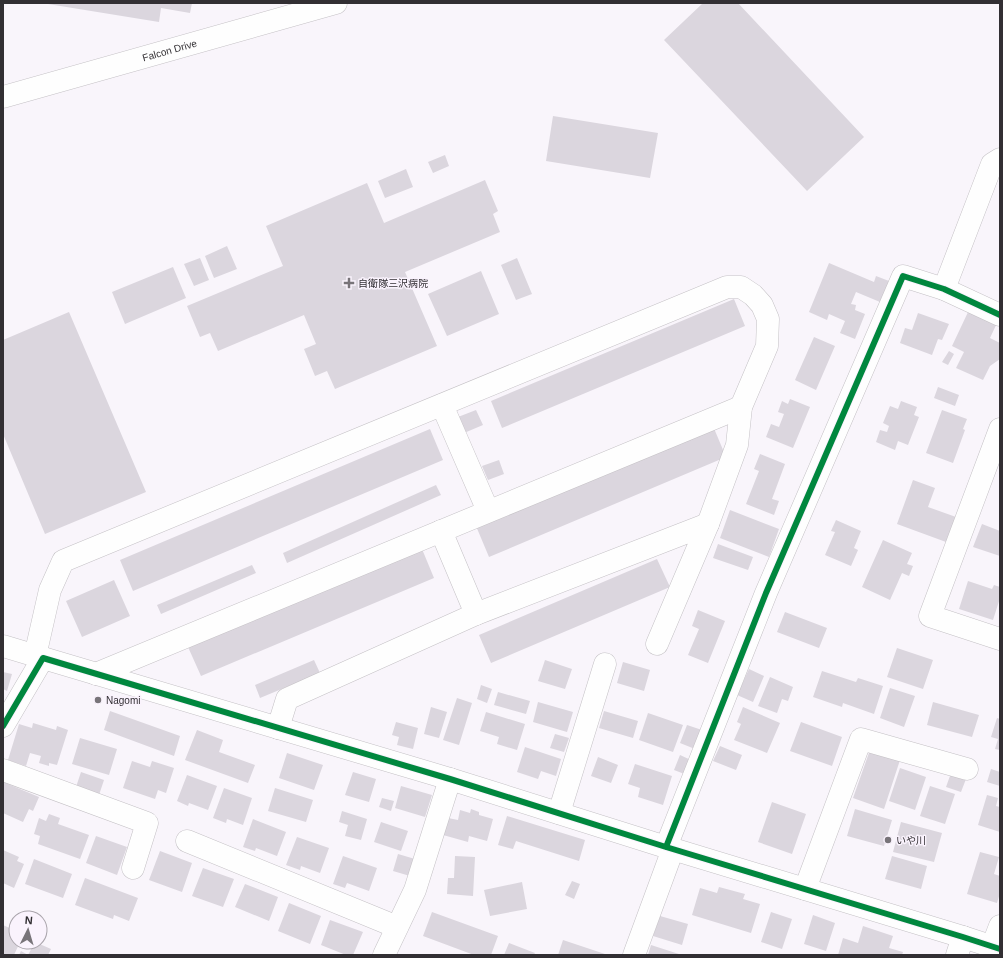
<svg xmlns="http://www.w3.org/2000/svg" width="1003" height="958" font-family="Arial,'Noto Sans JP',sans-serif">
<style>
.building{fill:#dbd6de}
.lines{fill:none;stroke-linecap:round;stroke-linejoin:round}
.minor-casing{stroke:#c4c1c5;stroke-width:23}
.minor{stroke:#fefefe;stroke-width:22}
.cycleway-casing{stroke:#faf3fd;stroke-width:8}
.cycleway{stroke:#00873e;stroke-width:6}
.poi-dot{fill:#787479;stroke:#faf3fd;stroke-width:1.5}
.labels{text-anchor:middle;stroke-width:3;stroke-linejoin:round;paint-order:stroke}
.street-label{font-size:10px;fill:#322f33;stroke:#faf3fd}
.poi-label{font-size:10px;fill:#322f33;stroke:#faf3fd;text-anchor:start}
</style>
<rect width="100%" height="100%" fill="#f9f5fb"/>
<path class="building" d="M48,3H192L190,13L161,8L159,22L48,4Z
M703,3H738L864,137L807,191L664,40Z
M553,116L658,133L650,178L546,161Z
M445,155L449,166L433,173L428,162Z
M406,169L413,187L385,198L378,181Z
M485,180L498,211L493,214L500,232L405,272L437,346L335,389L327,371L315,376L304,349L316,344L304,315L218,351L210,333L200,337L187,306L283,266L266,226L367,183L384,223Z
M227,246L237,269L214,278L205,256Z
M200,258L209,280L194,286L184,264Z
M517,258L532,294L516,300L501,265Z
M829,263L874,282L876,276L889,281L880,302L856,292L851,304L856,305L855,310L865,314L855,339L840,333L845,321L829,314L827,320L809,312Z
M173,267L186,298L125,324L112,292Z
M481,271L499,314L447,336L428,294Z
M734,299L745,326L502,428L491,401Z
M969,310L997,323L990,338L1000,343V359L990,366L983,380L956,368L964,352L952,346Z
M69,312L146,492L45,534L3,434V340Z
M918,313L949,324L942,340L938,339L932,355L900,343L905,328L912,330Z
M814,337L835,346L816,390L795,380Z
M949,351L954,354L948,365L942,362Z
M938,387L959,395L955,406L934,398Z
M790,399L810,407L793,448L766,437L771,424L779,427L784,414L778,412L782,401L788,404Z
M901,401L917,407L914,415L919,417L908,445L898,441L895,450L876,442L880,430L887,432L889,426L883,423L890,406L898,409Z
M476,410L483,425L464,433L458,417Z
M942,410L967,419L963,429L965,430L953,463L926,453Z
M713,426L726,457L489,557L476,526Z
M430,429L443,460L133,591L120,560Z
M760,454L785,464L772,499L779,501L774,515L746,504L759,471L754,469Z
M499,460L504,474L488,480L482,466Z
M913,480L935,488L928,507L956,517L946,542L897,524Z
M436,485L441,495L287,563L283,553Z
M730,510L779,529L769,557L720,538Z
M836,520L861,531L854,548L858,550L851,566L825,555L835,532L831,531Z
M982,524L1000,531V556L973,547Z
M883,540L912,553L907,564L913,566L909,576L902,573L890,600L862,587Z
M718,544L753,557L748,570L713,558Z
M422,549L434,578L201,676L188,647Z
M657,559L670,587L491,663L479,635Z
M252,565L256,573L161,614L157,605Z
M114,580L130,616L82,637L66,601Z
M968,581L992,589L994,585L1000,587V598L993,620L959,609Z
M698,610L725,621L708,663L688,655L699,629L692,626Z
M785,612L827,628L819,648L777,632Z
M897,648L933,660L923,689L887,677Z
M314,660L320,673L260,698L255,685Z
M545,660L572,669L565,689L538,681Z
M623,662L650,670L644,691L617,683Z
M749,669L764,676L753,702L737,695Z
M822,671L856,682L858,678L883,686L874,714L843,703L842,707L813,697Z
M3,672L12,674L7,691L3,689Z
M770,677L793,687L788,701L782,699L777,713L758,706Z
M481,685L492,689L487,703L477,699Z
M890,688L915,696L904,727L880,718Z
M498,692L530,701L526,714L494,705Z
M457,698L472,703L459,745L443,740Z
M538,702L573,712L567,732L533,722Z
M933,702L979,715L972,737L927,725Z
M431,707L447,712L439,738L424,734Z
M743,707L780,723L767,753L734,740L741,724L737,722Z
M110,711L180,736L174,756L104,730Z
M604,711L638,721L633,738L599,728Z
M486,712L525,724L517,750L497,744L499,737L480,731Z
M648,713L683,725L673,752L639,740Z
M997,718L1000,719V750L995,749L998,739L991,737Z
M396,722L418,728L413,749L397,745L399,737L392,735Z
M801,722L842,737L832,766L790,751Z
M33,723L56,730L57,726L68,730L57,765L49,763V766L39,763L41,756L30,753L26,766L8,760L19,724L32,728Z
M687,725L702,730L695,749L680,743Z
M197,730L223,740L219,752L255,765L248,783L185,760Z
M555,734L569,738L564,752L550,748Z
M80,738L117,749L109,775L72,764Z
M720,746L742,755L736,770L713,761Z
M525,747L561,759L556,776L541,771L538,779L517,772Z
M870,750L900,760L884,809L853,798Z
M287,753L323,765L314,790L279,778Z
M680,755L693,761L687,775L674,770Z
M598,757L618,765L611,783L591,776Z
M132,761L150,767L152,761L174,768L166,793L158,790L155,799L123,788Z
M635,764L672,776L663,805L638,797L640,788L628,784Z
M900,768L926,777L915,810L889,801Z
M991,769L1000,772V786L987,782Z
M81,772L104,780L98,798L75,790Z
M353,772L376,779L369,802L345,795Z
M951,773L966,779L961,792L946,787Z
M187,775L217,786L208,810L189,803L188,806L177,801Z
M3,782L39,797L33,811L29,809L23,822L3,813Z
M401,786L432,795L425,817L395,808Z
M930,786L955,794L945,824L920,816Z
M224,788L252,798L243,825L227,819L226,823L213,818Z
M275,788L313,800L306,822L268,811Z
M987,795L998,798L996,806L1000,807V832L978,825Z
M382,798L394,801L391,811L379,807Z
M772,802L806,814L792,854L758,842Z
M471,809L479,812V815L493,819L487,841L469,836L468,842L443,835L448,818L458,820L460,810L470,813Z
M855,809L892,820L884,846L847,836Z
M342,811L367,819L361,840L345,836L348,825L339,822Z
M49,814L60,818L58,824L89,835L80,859L38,844L40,836L34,834L39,818L46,821Z
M507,816L585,840L579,861L516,841L513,849L498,845Z
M253,819L286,832L277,856L256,848L255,851L243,847Z
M381,822L408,831L401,851L374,842Z
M901,822L942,833L934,862L893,852Z
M96,836L127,847L117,875L86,863Z
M297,837L329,848L320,873L301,866L300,870L286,865Z
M3,850L19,857L17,861L24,864L14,888L3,883Z
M160,851L192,863L182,892L149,880Z
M980,852L999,857L994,874L1000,876V893L997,903L967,894Z
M398,854L415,859L410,876L393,871Z
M343,856L377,868L369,891L347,883L345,888L333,884Z
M455,856L475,857L473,896L447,894L448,878H454Z
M892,856L927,866L921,889L885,879Z
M34,859L72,874L63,898L25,884Z
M203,868L234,879L223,907L192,896Z
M85,878L138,898L129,921L114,915L113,919L75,905Z
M572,881L580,884L574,899L565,895Z
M522,882L527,909L490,916L484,890Z
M245,884L278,897L269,921L235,907Z
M719,887L745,894L743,899L760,904L751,933L692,915L700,888L717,893Z
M289,903L321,916L310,944L278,931Z
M432,912L498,936L491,955H474L423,936Z
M771,912L792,919L782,949L761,942Z
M813,915L835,923L826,951L804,944Z
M660,916L688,924L682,945L653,936Z
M330,920L363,932L353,955H346L321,945Z
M3,925L16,931V942H20L14,955H3Z
M863,926L893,936L889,948L903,952L902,955H838L843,938L858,943Z
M563,940L608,955H558Z
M35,942L51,949L48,955H19L21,951L28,955Z
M509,943L535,953L534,955H504Z
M651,945L682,955H648Z"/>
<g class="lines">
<defs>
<g id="minor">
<path id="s1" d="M3,97L336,3"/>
<path d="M944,289L992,164L1000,159"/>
<path d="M442,405L488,511"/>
<path d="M1000,429L930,616L1000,639"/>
<path d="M441,531L476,614"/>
<path d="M3,646L43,658"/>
<path d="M35,656L50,590L63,561L727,287H741L753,295L762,305L768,319L767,346L741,407L737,445L708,524"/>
<path d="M96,674L741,407"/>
<path d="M3,726L43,658L450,779L666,847L963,937L1000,949"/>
<path d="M278,728L287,699L476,614L708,524L657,644"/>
<path d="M3,770L147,823L133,868"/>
<path d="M559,813L605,664"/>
<path d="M187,841L397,927"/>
<path d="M666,847L766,593L903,276L944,289L1000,315"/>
<path d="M805,889L861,739L967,769"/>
<path d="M992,947L1000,926"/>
<path d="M384,955L415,890L450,779"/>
<path d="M634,955L673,849"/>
<path d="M957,955L963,937"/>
</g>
</defs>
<use href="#minor" class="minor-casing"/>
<use href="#minor" class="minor"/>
<defs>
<path id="cycleway" d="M3,726L43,658L450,779L666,847L963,937L1000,949
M666,847L766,593L903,276L944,289L1000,315"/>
</defs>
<use href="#cycleway" class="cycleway-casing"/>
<use href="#cycleway" class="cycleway"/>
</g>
<g class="poi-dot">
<path d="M347 277h4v4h4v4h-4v4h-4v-4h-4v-4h4z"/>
<circle cx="98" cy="700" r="4"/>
<circle cx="888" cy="840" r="4"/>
</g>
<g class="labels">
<g class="street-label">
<text dy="4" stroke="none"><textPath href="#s1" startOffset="173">Falcon Drive</textPath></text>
</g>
<g class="poi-label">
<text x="358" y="287">自衛隊三沢病院</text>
<text x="106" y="704">Nagomi</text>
<text x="896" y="844">いや川</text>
</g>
</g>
<rect width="1003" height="958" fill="none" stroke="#322f33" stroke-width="8"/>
<g transform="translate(28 930) rotate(5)"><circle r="19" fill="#faf3fd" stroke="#aaa5ac"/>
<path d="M0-3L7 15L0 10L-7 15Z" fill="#787479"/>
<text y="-6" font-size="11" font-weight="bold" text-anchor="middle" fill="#322f33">N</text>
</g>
</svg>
